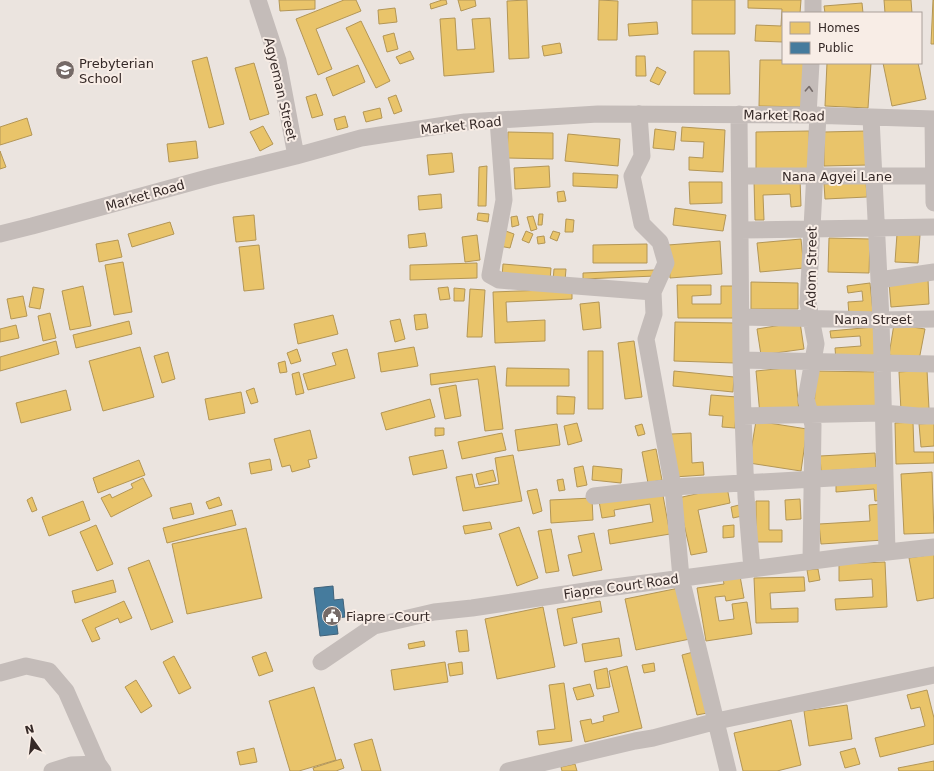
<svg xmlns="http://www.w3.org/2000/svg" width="934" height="771" font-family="'DejaVu Sans',sans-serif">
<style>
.homes{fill:#e9c46a;stroke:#b39656}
.public{fill:#457b9d;stroke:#40627a}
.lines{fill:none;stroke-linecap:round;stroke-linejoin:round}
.minor{stroke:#c4bcb9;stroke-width:17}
.oneway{stroke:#756b69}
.labels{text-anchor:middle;stroke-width:4;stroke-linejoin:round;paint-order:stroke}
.poi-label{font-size:13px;fill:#352927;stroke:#f8ede6;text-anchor:start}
.street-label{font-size:13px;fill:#352927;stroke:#f8ede6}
</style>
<rect width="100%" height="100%" fill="#ebe4df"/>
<path class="homes" d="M279,0H315V9L280,11Z
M344,0H356L361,11L316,29L332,69L318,75L296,19Z
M442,0H446L447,4L431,9L430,4Z
M458,0H475L476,6L461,11Z
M527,0L529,58L509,59L507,1Z
M599,0L618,1L617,40H598Z
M692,0H735V34H692Z
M748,0H801L800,13H783V42L755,41L756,25L781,26L782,9L748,8Z
M884,0H911L912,13H885Z
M933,0H934V44H931Z
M862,3L863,13H825L824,6Z
M395,8L397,22L379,24L378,10Z
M455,18L457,50L475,49L472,19L490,18L494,72L444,76L440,19Z
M361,21L390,81L376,88L346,28Z
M657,22L658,34L629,36L628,24Z
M394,33L398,49L387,52L383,36Z
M560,43L562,53L544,56L542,46Z
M410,51L414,59L400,64L396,57Z
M694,51H729L730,94H694Z
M636,56H645L646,76H636Z
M207,57L224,124L209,128L192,61Z
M760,60H783V63H806L805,107L759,106Z
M254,63L269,114L250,120L235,68Z
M827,63H871L868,108L825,106Z
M883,63H918L926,99L892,106Z
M358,65L365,82L333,96L326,78Z
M657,67L666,72L659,85L650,81Z
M316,94L323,115L312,118L306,97Z
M396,95L402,111L394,114L388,98Z
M380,108L382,118L366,122L363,112Z
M345,116L348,127L337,130L334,119Z
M27,118L32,135L0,145V127Z
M263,126L273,144L260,151L250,132Z
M682,127L725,130L723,172L689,170V157L703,158L704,142L681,141Z
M655,129L676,132L674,150L653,148Z
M809,131L810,170L756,171V132Z
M867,131L868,165L824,166V132Z
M508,132L553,133V159L507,158Z
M568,134L620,139L618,166L565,161Z
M196,141L198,158L169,162L167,144Z
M0,151L6,167L0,169Z
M452,153L454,172L429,175L427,155Z
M487,166L486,206H478L479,167Z
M549,166L550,187L515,189L514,168Z
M573,173L618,175L617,188L573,186Z
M800,179L801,206L791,207L790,194L763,195L764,220H755L754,181Z
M866,181L867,197L825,199L824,184Z
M689,182H722V203L690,204Z
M564,191L566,201L558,202L557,192Z
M441,194L442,208L419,210L418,196Z
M675,208L726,215L723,231L673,225Z
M478,213L489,214L488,222L477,220Z
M539,214H543L542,225H538Z
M254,215L256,240L236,242L233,217Z
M517,216L519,225L512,227L511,217Z
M533,216L537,229L531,231L527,217Z
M566,219L574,220L573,232H565Z
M170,222L174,234L132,247L128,234Z
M503,230L514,234L510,248L499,246Z
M526,231L533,234L529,243L522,240Z
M553,231L560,233L557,241L550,238Z
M425,233L427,246L409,248L408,235Z
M897,234L920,235L918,263L895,262Z
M477,235L480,260L465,262L462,237Z
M544,236L545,243L538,244L537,237Z
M829,238L870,239L869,273L828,272Z
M801,239L804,268L760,272L757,243Z
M118,240L122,257L99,262L96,244Z
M720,241L722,274L670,278L668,245Z
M647,244V263H593V245Z
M259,245L264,289L244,291L239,247Z
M123,262L132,312L114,315L105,265Z
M477,263V278L410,280V265Z
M503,264L551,268L550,281L502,277Z
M554,269H566L565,281H553Z
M655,270V276L583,279V273Z
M928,279L929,304L891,307L889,282Z
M751,282L798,283V309H751Z
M870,283L873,312L849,315L848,302L863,301L862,291L848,293L847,286Z
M677,285H711V295L692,296V304H721V286H735V318H678Z
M83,286L91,326L70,330L62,291Z
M33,287L44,289L40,309L29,307Z
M448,287L450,299L440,300L438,288Z
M454,288L465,289L464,301H454Z
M470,289L485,290L482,337H467Z
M572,289V299L506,302L507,322L545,320V341L495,343L493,292Z
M23,296L27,316L11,319L7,299Z
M599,302L601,328L583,330L580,304Z
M50,313L56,338L43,341L38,316Z
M426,314L428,328L416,330L414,315Z
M333,315L338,334L298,344L294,324Z
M400,319L405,339L395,342L390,321Z
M129,321L132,334L76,348L73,335Z
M675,322L736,323L735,363L674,361Z
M800,322L804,349L761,355L757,329Z
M894,324L925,329L919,360L889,355Z
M16,325L19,338L0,342V329Z
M874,327L876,357L836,361L835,348L861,346L860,336L831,338L830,331Z
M56,341L59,354L0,371V357Z
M634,341L642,397L625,399L618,343Z
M140,347L154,397L103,411L89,361Z
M414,347L418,366L381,372L378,353Z
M297,349L301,361L291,364L287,353Z
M347,349L355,378L308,390L303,374L336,365L332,353Z
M588,351H603V409H588Z
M168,352L175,379L162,383L154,356Z
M285,361L287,372L280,373L278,363Z
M495,366L503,429L485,431L478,379L431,385L430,374Z
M795,367L799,412L760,415L756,371Z
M507,368L569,369V386H506Z
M927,370L929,409L901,411L899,372Z
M674,371L734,377L733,392L673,386Z
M816,371L877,372L876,411L814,410Z
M299,372L304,393L296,395L292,374Z
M456,385L461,416L445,419L439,388Z
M254,388L258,402L251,404L246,391Z
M66,390L71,410L21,423L16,403Z
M241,392L245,413L209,420L205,399Z
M711,395L737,397L735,428L722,427L723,416L709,415Z
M557,396L575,397L574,414H557Z
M430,399L435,417L386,430L381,413Z
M756,421L807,429L801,471L749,463Z
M913,422L914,452H934V463L896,464L895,423Z
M577,423L582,441L568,445L564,426Z
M934,423V446L921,447L919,424Z
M557,424L560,445L518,451L515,430Z
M642,424L645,434L638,436L635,426Z
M435,428H444V435L435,436Z
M310,430L317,458L308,460L310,467L292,472L290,465L282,467L274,439Z
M502,433L506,450L462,459L458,442Z
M691,433L692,463L703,462L704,475L674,477L671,434Z
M656,449L662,480L648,483L642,452Z
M443,450L447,468L413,475L409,457Z
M875,453L876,468L821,471L820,456Z
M513,455L522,501L463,511L456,477L472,474L475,488L499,484L495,458Z
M270,459L272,470L251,474L249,463Z
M139,460L145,475L98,493L93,478Z
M583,466L587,485L577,487L574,468Z
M593,466L622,469L621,483L592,480Z
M493,470L496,481L479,485L476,474Z
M932,472L934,533L904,534L901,474Z
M882,476L883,500L875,501L874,489L836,492V480Z
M143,478L152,496L111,517L101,498L110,494L112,498L133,488L131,484Z
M563,479L565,490L559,491L557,480Z
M727,487L730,503L698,510L707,552L691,555L678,498Z
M537,489L542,511L533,514L527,491Z
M662,490L670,534L610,544L608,530L653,522L650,504L614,510L615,516L602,518L599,501Z
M32,497L37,510L32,512L27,500Z
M219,497L222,505L209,509L206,502Z
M592,498L593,520L551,523L550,500Z
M800,499L801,519L786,520L785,500Z
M83,501L90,520L49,536L42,517Z
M756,501H769V530H782V542H756Z
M191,503L194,514L173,519L170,508Z
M882,504L884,540L821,544L819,524L870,521L869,505Z
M739,505L742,516L733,518L731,507Z
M232,510L236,525L167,543L163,528Z
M490,522L492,529L465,534L463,526Z
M96,525L113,564L97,571L80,532Z
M734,525V537L723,538V526Z
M519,527L538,578L517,586L499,534Z
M246,528L262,598L187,614L172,544Z
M551,529L559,571L546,573L538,531Z
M594,533L602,570L573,576L568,555L582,552L578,536Z
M934,554V598L917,601L909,558Z
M149,560L173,622L151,630L128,568Z
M885,562L887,607L836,610L835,599L873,597L872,579L839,581V564Z
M818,569L820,580L809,582L807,570Z
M740,576L744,598L726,601L725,596L715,597L719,621L734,619L732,604L747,602L752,634L706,641L697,588L724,584L723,579Z
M804,577L805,591L770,593L771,609L798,608V622L756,623L754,578Z
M113,580L116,592L75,603L72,591Z
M679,588L690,639L636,650L625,599Z
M124,601L132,618L120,623L118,618L95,628L100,639L92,642L82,620Z
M600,601L602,612L572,618L577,643L564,646L557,609Z
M543,607L555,667L497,679L485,619Z
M467,630L469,651L459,652L456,631Z
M619,638L622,656L585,662L582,644Z
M424,641L425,646L409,649L408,644Z
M697,651L712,712L697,715L682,655Z
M266,652L273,671L259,676L252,657Z
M174,656L191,688L179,694L163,662Z
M445,662L448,682L394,690L391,670Z
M462,662L463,674L450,676L448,664Z
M654,663L655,671L644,673L642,665Z
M627,666L642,728L585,742L580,721L591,719L592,724L604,721L603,716L619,712L609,671Z
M607,668L610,687L597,689L594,671Z
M136,680L152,706L141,713L125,687Z
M564,683L572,741L539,745L537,731L555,729L549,685Z
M590,684L594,696L577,700L573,688Z
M314,687L336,760L299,771H290L269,701Z
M927,690L934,718V744L880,757L875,738L925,726L920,707L911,709L907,695Z
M847,705L852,739L809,746L804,711Z
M791,720L801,765L777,771H743L734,733Z
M372,739L381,771H362L354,744Z
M254,748L257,762L240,765L237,752Z
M855,748L860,764L845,768L840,752Z
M341,759L344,768L336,771H314L313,768Z
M934,761V771H899L898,768Z
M575,764L577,771H562L561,767Z"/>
<path class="public" d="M333,586L334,600L343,599L345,617L336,618L338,634L320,636L314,588Z"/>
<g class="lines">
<path class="minor" d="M258,0L278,61L296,156
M813,13V0
M639,114L642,156L632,176L642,224L660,242L666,263L653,292L654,314L646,339L673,487L681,578L728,771
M739,114L741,360L746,497L752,569
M808,115L811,63
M871,118L881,320L887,552
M933,119L934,203
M498,120L504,200L490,275L499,280L653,292
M740,176H934
M740,230L934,227
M0,234L32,226L211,177L296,156L361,138L465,122L598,114L808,115L934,119
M879,280L934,272
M741,317L881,320L934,319
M741,360L934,364
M743,416L883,413L918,416H934
M594,496L673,487L885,475
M811,561L813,425L806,399L816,344L808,303L818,115
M321,662L374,626L434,612L472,608L592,590L851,556L934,547
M0,673L26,666L49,671L66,691L98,764L103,771
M52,771L71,765L98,764
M508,771L635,741L653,738L717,721L934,675"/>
</g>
<defs><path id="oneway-chevron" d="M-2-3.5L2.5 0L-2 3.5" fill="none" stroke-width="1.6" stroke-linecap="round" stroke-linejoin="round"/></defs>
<use class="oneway" href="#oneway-chevron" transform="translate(809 89) rotate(-87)"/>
<defs>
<symbol id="school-disc" viewBox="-11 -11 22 22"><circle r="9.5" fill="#756a67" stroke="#f8ede6"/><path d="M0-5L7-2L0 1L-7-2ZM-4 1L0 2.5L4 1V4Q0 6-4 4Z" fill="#fff"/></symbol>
<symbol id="civic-disc" viewBox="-11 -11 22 22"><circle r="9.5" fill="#756a67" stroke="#f8ede6"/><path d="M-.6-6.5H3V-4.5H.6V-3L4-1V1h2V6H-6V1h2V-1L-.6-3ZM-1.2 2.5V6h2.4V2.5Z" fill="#fff"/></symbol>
</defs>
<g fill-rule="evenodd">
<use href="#school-disc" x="54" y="59" width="22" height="22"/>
<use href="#civic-disc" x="321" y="605" width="22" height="22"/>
</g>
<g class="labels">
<g class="poi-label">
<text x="79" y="68">Prebyterian<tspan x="79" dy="15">School</tspan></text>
<text x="346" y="621">Fiapre -Court</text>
</g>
<g class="street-label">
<text transform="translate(281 89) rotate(77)" y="5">Agyeman Street</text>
<text transform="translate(784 115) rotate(1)" y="5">Market Road</text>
<text transform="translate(461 125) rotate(-6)" y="5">Market Road</text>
<text x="837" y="181">Nana Agyei Lane</text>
<text transform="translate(145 195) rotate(-16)" y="5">Market Road</text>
<text transform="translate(811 267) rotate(-89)" y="5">Adom Street</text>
<text x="873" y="324">Nana Street</text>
<text transform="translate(621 586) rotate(-8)" y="5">Fiapre Court Road</text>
</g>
</g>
<rect x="782" y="12" width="140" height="52" fill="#f8ede6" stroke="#aa9f9a"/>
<rect x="790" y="22" width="20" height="12" fill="#e9c46a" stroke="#aa9f9a"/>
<text x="818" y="32" font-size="12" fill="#352927">Homes</text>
<rect x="790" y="42" width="20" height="12" fill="#457b9d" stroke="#aa9f9a"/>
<text x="818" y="52" font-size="12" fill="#352927">Public</text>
<g transform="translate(32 739) rotate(346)" stroke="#f8ede6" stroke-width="3" paint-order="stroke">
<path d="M0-3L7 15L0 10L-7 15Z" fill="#352927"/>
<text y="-6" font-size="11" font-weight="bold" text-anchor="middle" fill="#352927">N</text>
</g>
</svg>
